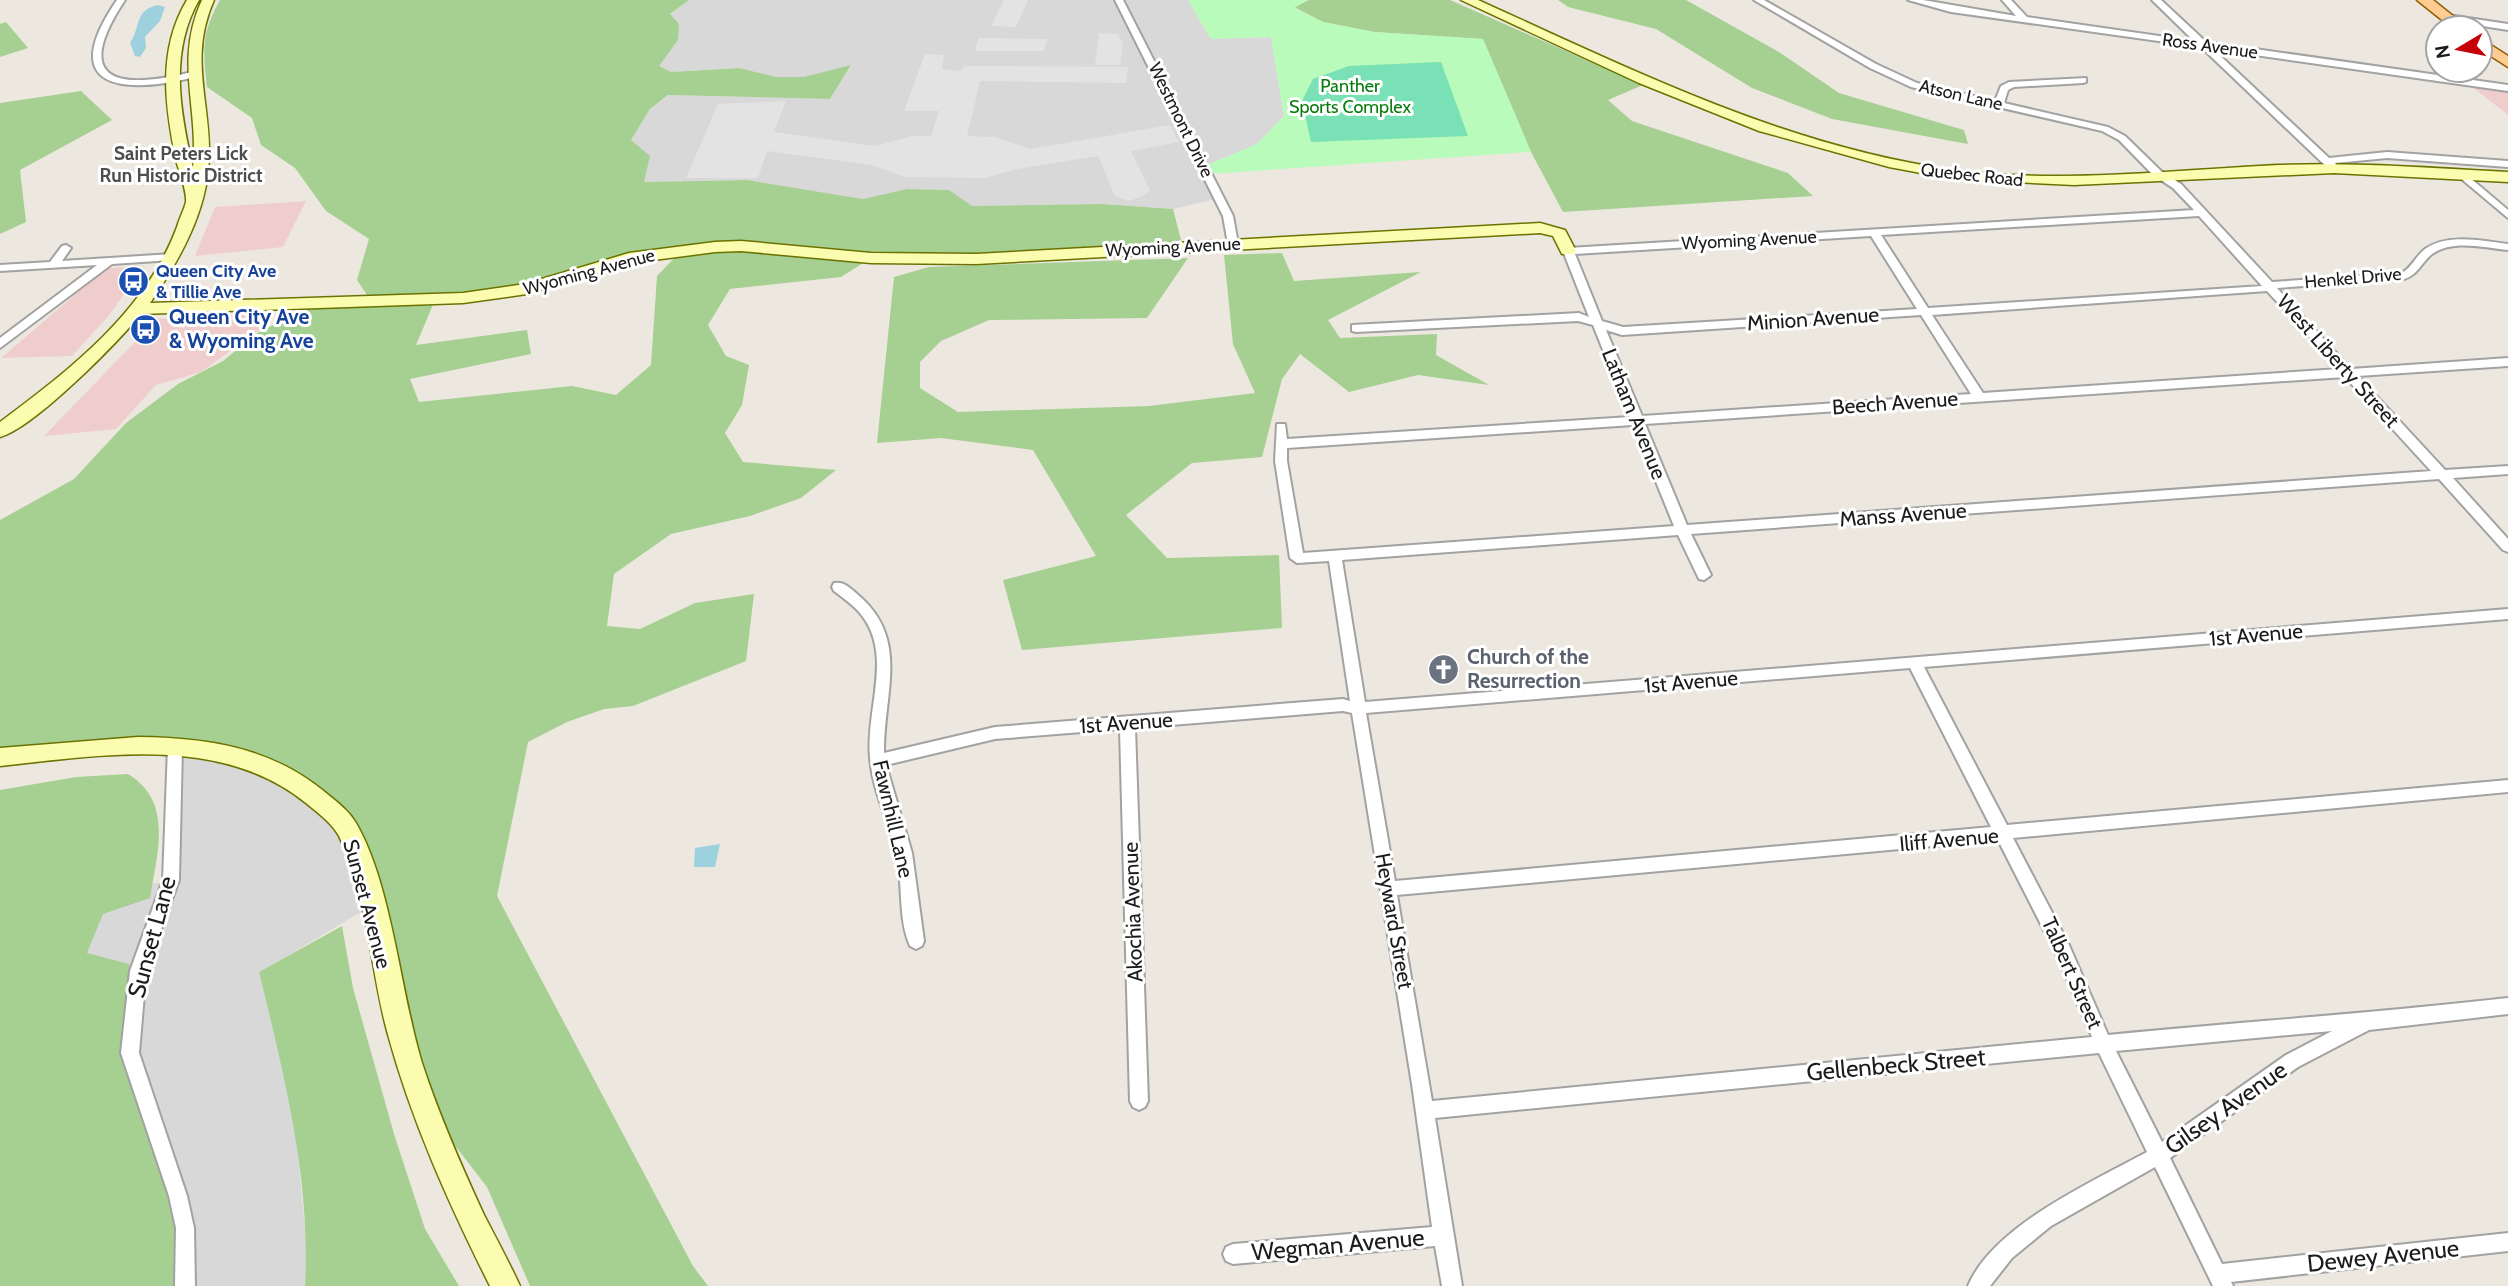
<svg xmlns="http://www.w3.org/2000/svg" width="2508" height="1286" font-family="Cabin,sans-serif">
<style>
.residential{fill:#d9d8d8}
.commercial{fill:#f0cdcd}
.forest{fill:#a6cf92;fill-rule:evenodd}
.park{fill:#b8fbbb}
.pitch{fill:#79e1b5}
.parking{fill:#e3e3e3}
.water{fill:#9dd1dd}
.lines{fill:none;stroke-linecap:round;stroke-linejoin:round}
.street-casing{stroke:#a2a2a2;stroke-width:4}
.secondary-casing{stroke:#6b7300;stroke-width:3}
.primary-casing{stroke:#925c00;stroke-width:3}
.street{fill:#fff;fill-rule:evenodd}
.secondary{fill:#fbfcaf;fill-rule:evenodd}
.primary{fill:#ffcc93;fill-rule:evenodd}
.labels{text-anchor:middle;stroke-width:6;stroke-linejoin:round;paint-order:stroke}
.far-street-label{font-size:18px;fill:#1b1b1b;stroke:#fff}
.far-park-label{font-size:18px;fill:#067b0c;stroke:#fff}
.far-transit-label{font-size:18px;font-weight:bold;fill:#164399;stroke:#fff;text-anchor:start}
.far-neighbourhood-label{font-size:19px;font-weight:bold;fill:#4e4e4e;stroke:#fff}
.transit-label{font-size:21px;font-weight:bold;fill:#164399;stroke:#fff;text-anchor:start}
.street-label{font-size:21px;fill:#1b1b1b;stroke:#fff}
.worship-label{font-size:21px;font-weight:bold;fill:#5b616d;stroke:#fff;text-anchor:start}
.near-street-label{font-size:24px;fill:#1b1b1b;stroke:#fff}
</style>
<rect width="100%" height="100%" fill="#ede8df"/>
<path class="residential" d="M689,0H1188L1211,39L1271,37L1284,116L1257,144L1205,166L1220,198L1173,209L1102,204L972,206L948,190L907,189L863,199L747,180L643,182L631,140L650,109L669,95L830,99L851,66L804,77H776L739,68L671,72L658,66L678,40L670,14Z
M175,747L223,754L328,808L371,906L259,973L294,1115L307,1249L305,1286H185L66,981L89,896L171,880Z"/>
<path class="commercial" d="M2466,82L2508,88V115Z
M306,201L283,247L195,256L215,207Z
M142,267L111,313L72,356L1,358L106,268Z
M270,312L259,330L201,372L156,385L116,429L44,436L157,319Z"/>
<path class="forest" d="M220,0H689L670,14L679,24L678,40L659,66L671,72L739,68L776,77H804L851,65L830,99L668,95L650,109L631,140L650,156L644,182L747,180L863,199L907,189L949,190L972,206L1102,204L1173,209L1181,240L1168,248L871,258L841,277L730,289L708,325L726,356L749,365L742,405L725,433L743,462L836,470L801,498L750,516L671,534L614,574L607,626L640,629L695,603L754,594L746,661L633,706L604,709L567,722L528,742L497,896L693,1266L708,1286H530L487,1187L426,1108L348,830L301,786L175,747L0,757V520L74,479L126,423L178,384L223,361L260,331L327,301H371L357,280L369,239L326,211L295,168L261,145L252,118L207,87C203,50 201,34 220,0ZM682,250L657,276L651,365L616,395L572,386L419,402L410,379L531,354L527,330L416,345L435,300L541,285Z
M1309,0H1450L1643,85L1608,100L1632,121L1788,173L1813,196L1563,212L1531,152L1483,39L1374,32L1323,22L1294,7Z
M1558,0H1686L1779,52L1839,93L1964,130L1968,144L1832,119L1752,88L1656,29L1568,7Z
M6,22L28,48L0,57V24Z
M81,91L112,120L20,170L26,222L0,234V103Z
M1282,253L1294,281L1421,272L1328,320L1340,338L1437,334L1436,355L1489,385L1418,375L1349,392L1300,354L1282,379L1262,457L1192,463L1126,515L1167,558L1279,555L1282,628L1022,650L1003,580L1096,556L1033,450L941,438L877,443L894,277L929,267L1188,258L1147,318L989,320L941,341L920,362V388L958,412L1149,406L1255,393L1233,344L1224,255Z
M128,774C174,802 157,853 150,898L103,914L87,953L129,964L134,1001L130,1053L178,1196L185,1286H0V790L76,777Z
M342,926L353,988L394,1134L425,1229L459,1286H305C311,1179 284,1075 259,972Z"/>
<path class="park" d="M1188,0H1308L1294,8L1323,22L1374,32L1483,39L1531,152L1208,174L1205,166L1257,144L1284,116L1271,37L1211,39Z"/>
<path class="pitch" d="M1441,62L1468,136L1311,142L1302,101L1313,79L1349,66Z"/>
<path class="parking" d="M1004,0H1028L1016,27L991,26Z
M1099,33L1118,34L1123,44L1120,65H1095Z
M978,38L1047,39L1044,51H975Z
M925,54L944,55L942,69L960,71L965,66L1128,67L1126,83L980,81L967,136L995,137L1030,149L1170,125L1179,142L1131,151L1150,190L1141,197L1128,201L1115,196L1098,156L1017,169L985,178L904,177L872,165L767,151L758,178H686L718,104L786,101L774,132L875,146L912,136H931L939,111H904Z"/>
<path class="water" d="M158,5L165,7L160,21L145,37L146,48L140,57L135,56L130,43C141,27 134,10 158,5Z
M720,844L715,867H694L695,848Z"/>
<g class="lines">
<defs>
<path id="street" d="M117,0H125C70,83 119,90 192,72L197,75L195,77C122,95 56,89 117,0Z
M1115,0H1123L1233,216L1238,244L1237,246L1233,247L1228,244L1223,216Z
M1754,0H1764L1876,64L1917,83L1995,101L2001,86L2009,82L2086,78V82L2083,83L2014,87L2008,90L2004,103L2108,127L2125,136L2161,171L2181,184L2272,282L2402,273C2412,267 2416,256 2425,249C2448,233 2482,241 2508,244V250C2485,248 2453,239 2432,254C2421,263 2418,275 2404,279L2277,288L2351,369L2508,358V366L2358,376L2445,470L2508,466V474L2453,478L2508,539V552L2503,550L2439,479L1691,534L1711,575L1704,580L1699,579L1678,535L1342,560L1365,702L2508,609V619L1924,667L2007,825L2508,780V792L2013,838L2069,945L2108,1035C2242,1022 2375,1013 2508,998V1014L2369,1030L2298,1067L2170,1158L2222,1264L2508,1233V1251L2231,1282L2233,1286H2213L2155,1167L2051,1226L2012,1258L1990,1286H1968C1993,1226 2092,1182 2147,1152L2099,1053L1435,1118L1462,1286H1442L1435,1246L1233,1264L1226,1261L1223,1254L1226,1247L1233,1244L1432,1227L1412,1084L1352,713L1343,711L1135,728L1148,1101L1145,1107L1139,1110L1133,1107L1130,1101L1120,729L995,739L886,765L912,853L924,941L922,946L916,949L910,946C898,919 903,885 897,856C890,823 872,791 870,757C865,709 895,653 859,612C852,604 842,597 834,591L832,587L834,583C844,581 850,588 857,594C911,639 883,694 884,753L995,727L1343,699L1350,701L1329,561L1297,563L1290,558L1275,461L1277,424H1285L1287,439L1630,417L1593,325L1578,321L1356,332L1352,331V325L1579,313L1589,317L1563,251L1568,248L2194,210L2173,188L2153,175L2119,140L2102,131L1911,87L1870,68ZM2199,216L2262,286L1928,308L1881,235ZM1871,236L1917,309L1623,327L1602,321L1575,254ZM2267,291L2339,369L1983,393L1932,315ZM1921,315L1971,394L1642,416L1606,330L1622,335ZM2345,377L2431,471L1687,525L1645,424ZM1633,425L1674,526L1303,553L1287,461V448ZM1910,668L1991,827L1395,881L1366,713ZM1998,840L2056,954L2092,1037L1432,1101L1397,895ZM2332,1031L2286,1055L2162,1142L2116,1051Z
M1908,0H1923L2016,16L2002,0H2011L2027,17L2194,41L2152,0H2161L2206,42L2508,85V91L2213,49L2329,158L2387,152L2508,161V167L2387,158L2335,163L2340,169L2331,171L2201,47L1951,12Z
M2448,15L2508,24V30L2445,20L2444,18Z
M2462,171L2508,210V218L2458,176V172Z
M66,245L71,248L62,261L172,254L177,257L172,260L112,264L0,348V338L97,265L0,271V265L50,262L62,246Z
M175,741L180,743L182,747L179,880L146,971L139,1053L187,1196L194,1228L195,1286H175L176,1228L169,1196L121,1053L130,971L163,880L168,747L170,743Z"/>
<path id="secondary" d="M187,0H199C169,52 180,112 193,168C199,107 174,61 202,0H214C188,59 211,101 209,160C207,212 179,261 150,303L463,293L525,284L629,253L715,242L741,241L871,253L976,254L1540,223L1565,230L1576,251L1574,254H1562L1553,236L1540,233L976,264L871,263L741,251L715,252L631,263L527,294L463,303L141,314C117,343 34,428 0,437V422C70,370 146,311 177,227C179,219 184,210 186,202C187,190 179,172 176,160C165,106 157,50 187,0Z
M1461,0H1478C1631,69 1785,147 1954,170C2062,184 2170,170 2279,165C2355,162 2432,168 2508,172V182L2334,173L2074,185L1953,179L1889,167L1759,131L1639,83Z
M138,737C208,738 271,747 326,793C337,802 349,811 356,823C392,885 400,991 422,1063C439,1115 461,1165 484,1215C496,1238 509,1262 520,1286H490C449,1204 411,1120 387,1031C370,968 368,896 339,836C332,823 317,812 306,803C220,734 102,755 0,766V748Z"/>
<path id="primary" d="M2417,0H2433L2468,28H2452Z
M2480,38L2508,56V67L2480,49Z"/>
</defs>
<use href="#street" class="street-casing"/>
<use href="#secondary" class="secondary-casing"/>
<use href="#primary" class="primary-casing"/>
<use href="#street" class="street"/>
<use href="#secondary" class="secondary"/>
<use href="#primary" class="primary"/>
</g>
<defs>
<symbol id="bus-disc" viewBox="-11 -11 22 22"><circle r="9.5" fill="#1a4fb4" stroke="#fff"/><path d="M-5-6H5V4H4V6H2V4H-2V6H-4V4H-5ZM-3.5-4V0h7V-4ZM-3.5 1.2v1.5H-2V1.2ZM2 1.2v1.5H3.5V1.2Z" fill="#fff"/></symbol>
<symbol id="church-disc" viewBox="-11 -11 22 22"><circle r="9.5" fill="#6b7280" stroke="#fff"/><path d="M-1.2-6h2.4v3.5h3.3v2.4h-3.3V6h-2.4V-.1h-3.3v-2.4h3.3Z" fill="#fff"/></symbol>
</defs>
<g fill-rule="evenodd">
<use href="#bus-disc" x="116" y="264" width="35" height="35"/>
<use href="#bus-disc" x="128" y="312" width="35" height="35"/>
<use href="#church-disc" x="1426" y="652" width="35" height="35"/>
</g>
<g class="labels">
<g class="far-street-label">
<text transform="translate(2210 46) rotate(8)" y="6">Ross Avenue</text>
<text transform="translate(1961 95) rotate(13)" y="6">Atson Lane</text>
<text transform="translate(1181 120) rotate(64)" y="6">Westmont Drive</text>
<text transform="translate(1972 175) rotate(6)" y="6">Quebec Road</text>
<text transform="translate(1749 240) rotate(-3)" y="6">Wyoming Avenue</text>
<text transform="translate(1173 247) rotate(-3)" y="6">Wyoming Avenue</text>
<text transform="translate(589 272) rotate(-15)" y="6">Wyoming Avenue</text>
<text transform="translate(2353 278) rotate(-5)" y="6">Henkel Drive</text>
</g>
<g class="far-park-label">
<text x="1350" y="92">Panther<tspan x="1350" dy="21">Sports Complex</tspan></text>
</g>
<g class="far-transit-label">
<text x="156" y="277">Queen City Ave<tspan x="156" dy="21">&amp; Tillie Ave</tspan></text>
</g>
<g class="far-neighbourhood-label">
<text x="181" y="160">Saint Peters Lick<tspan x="181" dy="22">Run Historic District</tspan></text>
</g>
<g class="transit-label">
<text x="169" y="324">Queen City Ave<tspan x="169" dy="24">&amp; Wyoming Ave</tspan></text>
</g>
<g class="street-label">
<text transform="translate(1813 319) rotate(-4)" y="7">Minion Avenue</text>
<text transform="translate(2338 361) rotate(48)" y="7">West Liberty Street</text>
<text transform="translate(1895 403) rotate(-4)" y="7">Beech Avenue</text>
<text transform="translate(1634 414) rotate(68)" y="7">Latham Avenue</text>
<text transform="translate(1903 515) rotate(-4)" y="7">Manss Avenue</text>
<text transform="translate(2256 635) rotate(-5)" y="7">1st Avenue</text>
<text transform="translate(1691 682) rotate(-5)" y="7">1st Avenue</text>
<text transform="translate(1126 723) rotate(-4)" y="7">1st Avenue</text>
<text transform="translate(893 819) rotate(77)" y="7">Fawnhill Lane</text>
<text transform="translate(1949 840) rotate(-5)" y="7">Iliff Avenue</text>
<text transform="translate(367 904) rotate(75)" y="7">Sunset Avenue</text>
<text transform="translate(1133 912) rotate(-92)" y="7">Akochia Avenue</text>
<text transform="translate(1394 921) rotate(80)" y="7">Heyward Street</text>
<text transform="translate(2072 973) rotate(66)" y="7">Talbert Street</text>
</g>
<g class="worship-label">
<text x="1467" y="664">Church of the<tspan x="1467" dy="24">Resurrection</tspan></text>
</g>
<g class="near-street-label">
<text transform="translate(152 937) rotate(-75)" y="8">Sunset Lane</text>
<text transform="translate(1896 1065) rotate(-5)" y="8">Gellenbeck Street</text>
<text transform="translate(2226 1108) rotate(-35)" y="8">Gilsey Avenue</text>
<text transform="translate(1338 1245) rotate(-5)" y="8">Wegman Avenue</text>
<text transform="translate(2383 1256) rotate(-6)" y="8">Dewey Avenue</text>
</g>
</g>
<g transform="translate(2459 49) rotate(260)"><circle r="33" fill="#ffffff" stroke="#a4a4a4" stroke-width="2"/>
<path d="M0-5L12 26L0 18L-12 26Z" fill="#c60007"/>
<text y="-10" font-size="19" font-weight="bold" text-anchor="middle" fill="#1b1b1b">N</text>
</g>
</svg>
